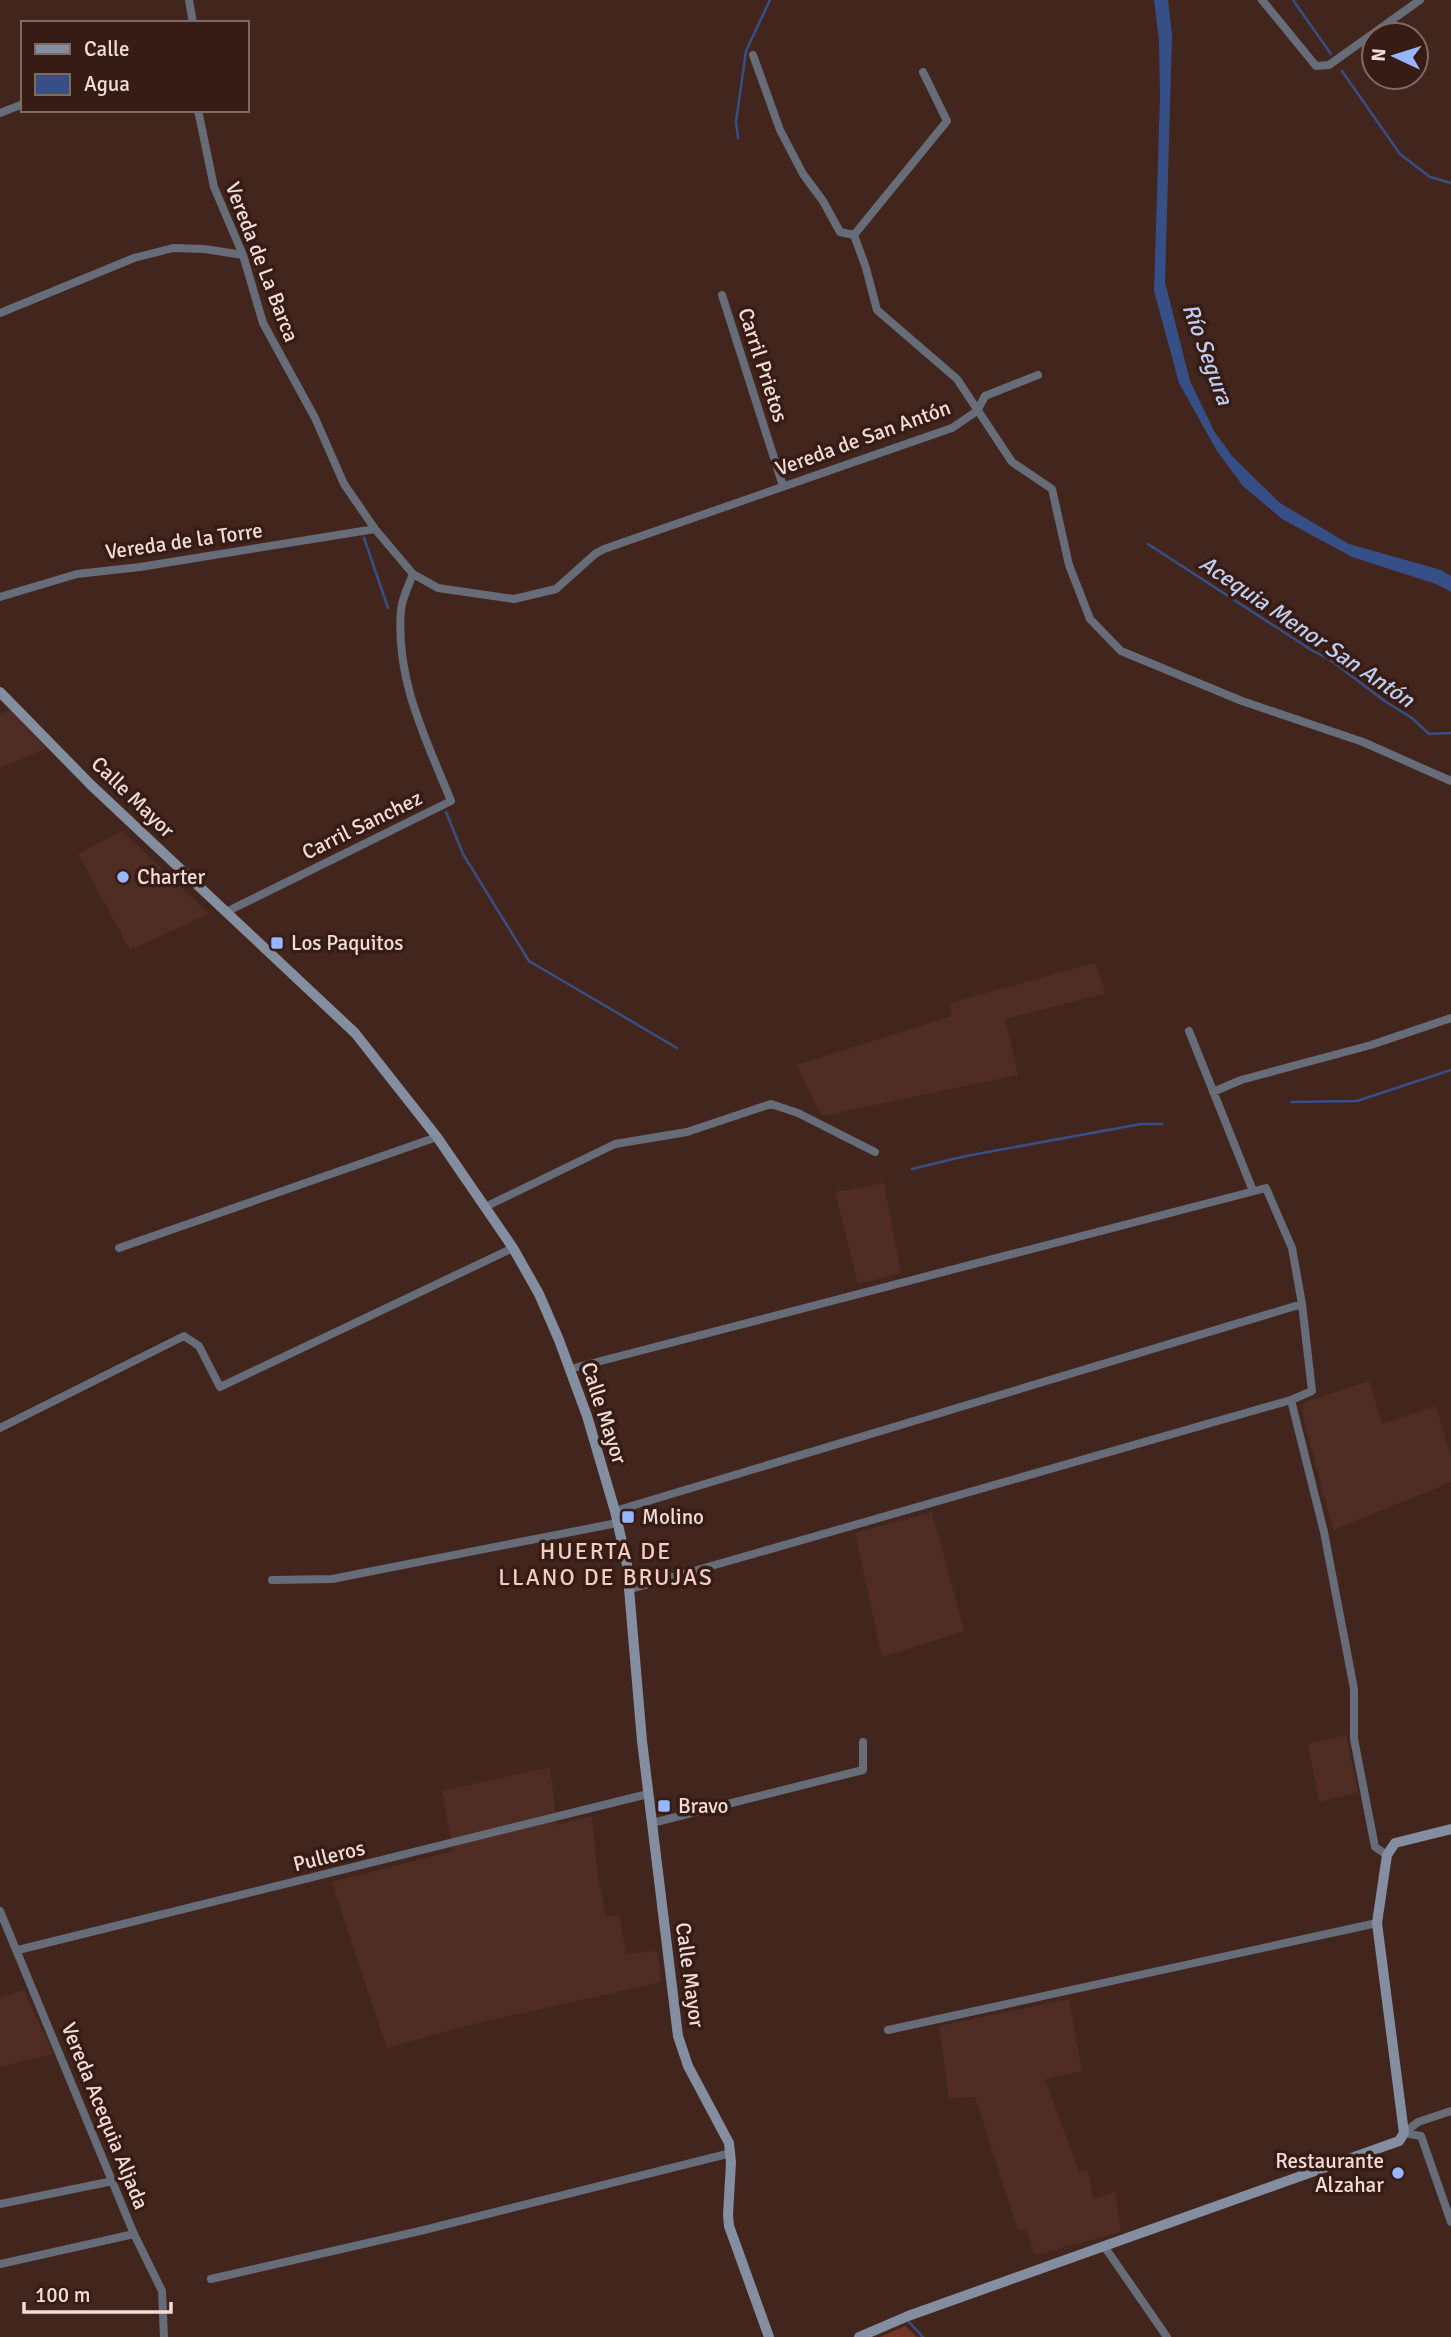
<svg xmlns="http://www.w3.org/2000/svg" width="1451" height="2337" font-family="Signika,sans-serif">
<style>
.built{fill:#502d24}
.green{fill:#753323}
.water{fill:#374f87}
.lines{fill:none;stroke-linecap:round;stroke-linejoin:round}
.stream{stroke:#374f87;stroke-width:2.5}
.minor{stroke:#666c78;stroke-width:8}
.secondary{stroke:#848ea1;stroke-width:10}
.poi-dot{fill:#96b6fd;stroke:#371c15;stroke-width:2.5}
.labels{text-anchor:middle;stroke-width:7;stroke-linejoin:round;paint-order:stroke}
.street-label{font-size:21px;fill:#f1ddd8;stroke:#371c15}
.poi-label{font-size:21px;fill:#f1ddd8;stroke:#371c15;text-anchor:start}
.water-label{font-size:23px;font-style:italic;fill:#bdcdef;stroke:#371c15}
.neighbourhood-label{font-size:23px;letter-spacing:2px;fill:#f3ccc2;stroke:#371c15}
</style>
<rect width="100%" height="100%" fill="#42261e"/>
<path class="built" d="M11,710L47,748L0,768V714Z
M122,831L209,914L130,950L78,854Z
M1095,963L1106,993L1005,1019L1018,1075L821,1116L797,1065L952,1016L950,1003Z
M884,1183L901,1273L858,1284L835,1192Z
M1369,1381L1382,1424L1436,1406L1451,1458V1482L1333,1530L1301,1408L1305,1402Z
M932,1512L964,1631L882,1657L855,1533Z
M1346,1735L1358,1792L1319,1802L1308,1744Z
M550,1767L557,1825L592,1816L598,1877L606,1917L619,1914L626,1954L657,1951L661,1982L465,2026L387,2048L332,1882L453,1851L442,1791Z
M24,1990L53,2054L0,2067V1998Z
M1069,1999L1082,2071L1045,2079L1079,2172L1088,2170L1093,2199L1115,2192L1121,2232L1035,2255L1027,2230H1018L975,2097L949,2098L939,2026Z"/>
<path class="green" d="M905,2326L917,2337H880Z"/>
<path class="water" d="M1154,0H1168L1172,35L1165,282L1190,381L1214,431L1232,456L1280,503L1349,544L1441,570L1451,576V592L1436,584L1352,557L1282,519L1243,486L1217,451L1179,383L1154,291L1160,96L1159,41Z"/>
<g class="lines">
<path class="stream" d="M1293,0L1331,54
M1342,71L1400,154L1430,177L1451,183
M738,138L736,122L746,51L770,0
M364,538L388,608
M1148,544L1313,651L1329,659L1386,702L1412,718L1429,734L1451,733
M446,812L463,854L529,961L677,1048
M1291,1102L1357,1101L1451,1070
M912,1169L966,1156L1141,1124H1162
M909,2322L923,2337"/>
<path class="minor" d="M189,0L193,23
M1262,0L1316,66L1329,65L1420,0
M753,55L780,130L803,174L823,201L840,232L854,235
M923,72L947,121L854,235L866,268L877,310L957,379L1012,462L1052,489L1069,565L1090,619L1121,651L1242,701L1363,742L1451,781
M198,110L214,187L243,255L263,323L315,418L344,484L375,529L413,574L438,588L514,599L556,589L595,554L604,549L952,428L977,411L985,396L1038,375
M0,113L23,104
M722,295L783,486
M0,313L134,258L173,248L204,249L243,255
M0,597L77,574L140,567L375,529
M226,912L451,801C426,739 395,679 401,610C402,598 409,585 413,574
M1189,1031L1253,1191
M1213,1092L1241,1080L1371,1045L1451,1018
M485,1207L615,1144L687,1132L771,1104L798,1113L875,1152
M119,1248L437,1137
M570,1369L1266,1188L1292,1248L1302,1304L1312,1391L1291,1400L1324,1532L1354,1689V1739L1375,1847L1387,1855
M0,1428L184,1336L199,1346L220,1387L513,1248
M615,1511L1302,1304
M272,1580L332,1579L617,1523
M631,1589L1291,1400
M652,1823L863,1770V1742
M0,1911L134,2234L162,2291L164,2337
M18,1950L648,1794
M888,2030L1377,1923
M1451,2111L1418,2122L1404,2133L1421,2136L1451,2222
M0,2204L113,2181
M1104,2246L1167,2337
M0,2264L134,2234
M211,2279L424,2230L731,2153"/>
<path class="secondary" d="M0,692L91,785L355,1033L437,1137L513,1248L539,1294L559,1340L587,1416L615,1511L627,1565L642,1741L678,2036L688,2066L729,2143L731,2162L728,2215L729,2226L769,2337
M859,2337L908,2316L1399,2141L1404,2133L1377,1923L1387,1855L1395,1843L1451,1829"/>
</g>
<g class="poi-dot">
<circle cx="123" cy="877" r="7"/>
<rect x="270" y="936" width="14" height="14" rx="3.5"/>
<rect x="621" y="1510" width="14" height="14" rx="3.5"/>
<rect x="657" y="1799" width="14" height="14" rx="3.5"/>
<circle cx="1398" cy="2173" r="7"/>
</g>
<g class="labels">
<g class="street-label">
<text transform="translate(262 262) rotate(69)" y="7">Vereda de La Barca</text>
<text transform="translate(763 365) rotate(72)" y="7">Carril Prietos</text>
<text transform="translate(863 438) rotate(-20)" y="7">Vereda de San Antón</text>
<text transform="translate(184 541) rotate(-8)" y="7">Vereda de la Torre</text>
<text transform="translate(133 797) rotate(44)" y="7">Calle Mayor</text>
<text transform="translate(362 825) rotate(-26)" y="7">Carril Sanchez</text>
<text transform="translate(604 1413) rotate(72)" y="7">Calle Mayor</text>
<text transform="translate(329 1856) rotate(-14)" y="7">Pulleros</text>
<text transform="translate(690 1975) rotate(82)" y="7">Calle Mayor</text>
<text transform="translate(105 2116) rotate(68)" y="7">Vereda Acequia Aljada</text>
</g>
<g class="poi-label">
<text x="137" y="884">Charter</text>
<text x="291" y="950">Los Paquitos</text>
<text x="642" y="1524">Molino</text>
<text x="678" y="1813">Bravo</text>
<text x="1384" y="2168" text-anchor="end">Restaurante<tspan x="1384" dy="24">Alzahar</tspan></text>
</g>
<g class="water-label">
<text transform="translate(1208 354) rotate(70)" y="8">Río Segura</text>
<text transform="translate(1307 631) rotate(34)" y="8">Acequia Menor San Antón</text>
</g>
<g class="neighbourhood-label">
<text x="606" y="1559">HUERTA DE<tspan x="606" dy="26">LLANO DE BRUJAS</tspan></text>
</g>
</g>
<rect x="21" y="21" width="228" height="91" fill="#371c15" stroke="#816963" stroke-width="2"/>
<rect x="35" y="44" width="35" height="10" fill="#848ea1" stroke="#816963" stroke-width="2"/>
<text x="84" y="56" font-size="21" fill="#f1ddd8">Calle</text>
<rect x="35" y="74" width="35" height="21" fill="#374f87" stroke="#816963" stroke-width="2"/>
<text x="84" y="91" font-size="21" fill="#f1ddd8">Agua</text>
<g transform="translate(1395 56) rotate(274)"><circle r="33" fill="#371c15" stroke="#816963" stroke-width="2"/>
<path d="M0-5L12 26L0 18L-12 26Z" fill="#96b6fd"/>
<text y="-10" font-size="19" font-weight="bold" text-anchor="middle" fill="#f1ddd8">N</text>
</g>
<path d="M24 2302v10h147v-10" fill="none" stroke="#f1ddd8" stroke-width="3.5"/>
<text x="35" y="2302" font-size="21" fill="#f1ddd8" stroke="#371c15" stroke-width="5" paint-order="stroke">100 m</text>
</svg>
